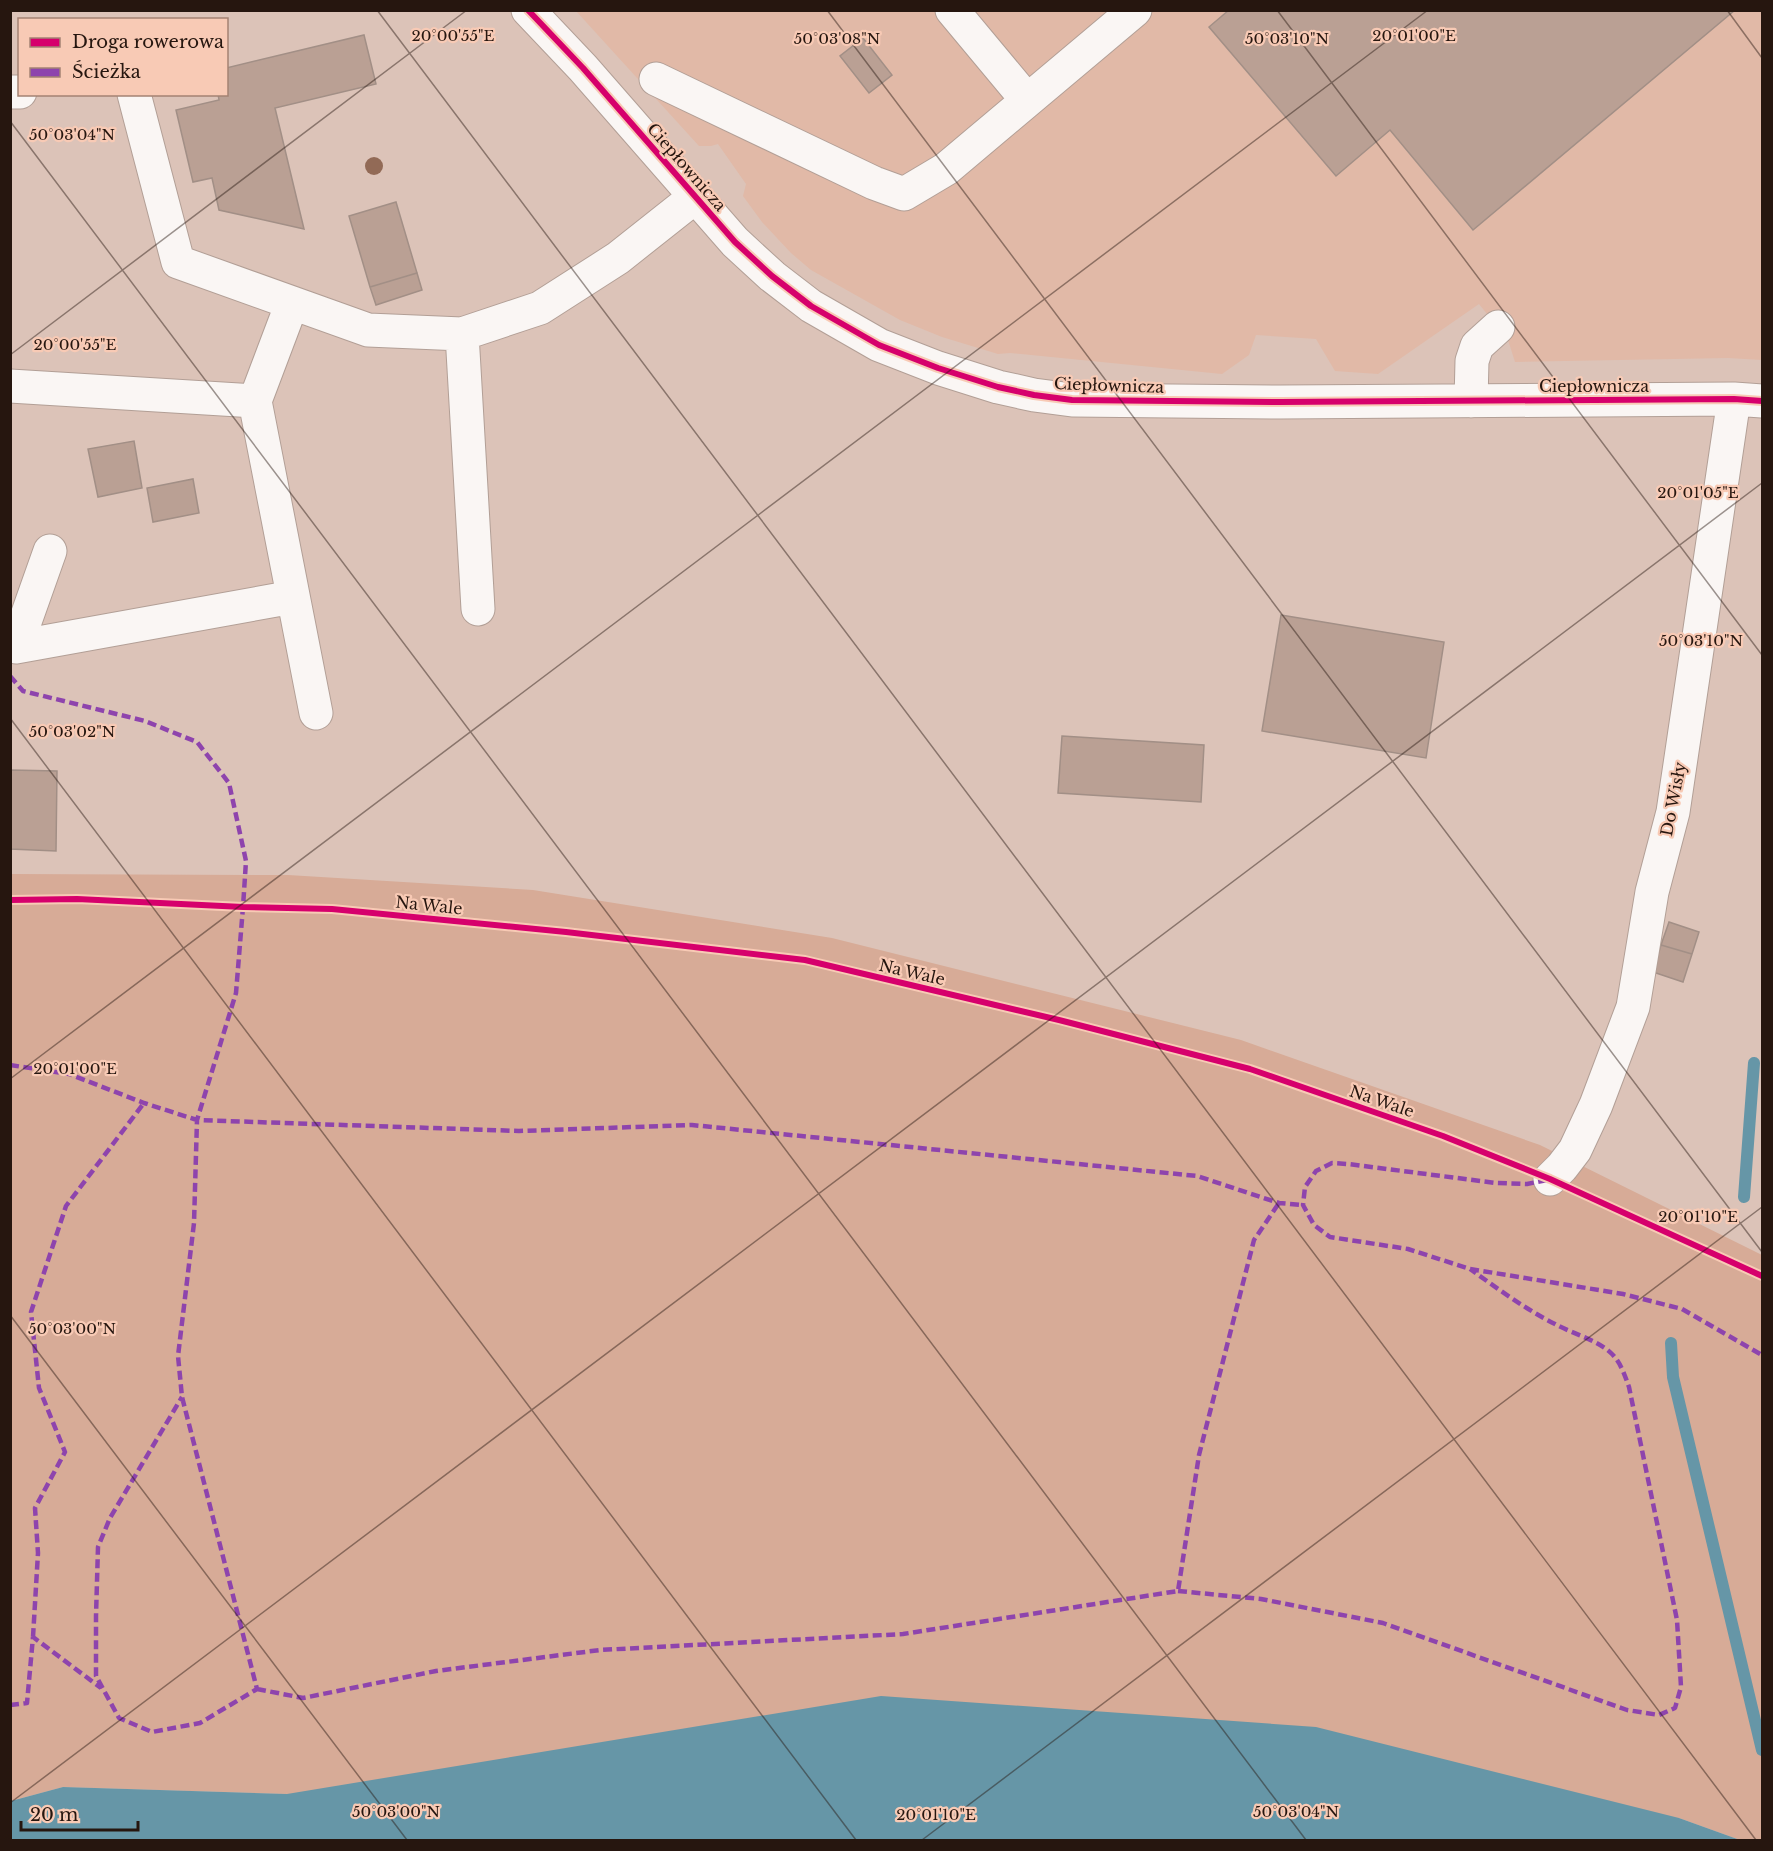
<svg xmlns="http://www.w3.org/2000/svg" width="1773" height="1851" font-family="'Libre Baskerville',serif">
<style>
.built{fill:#e1b9a7}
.green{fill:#d7ab97}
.water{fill:#6696a7}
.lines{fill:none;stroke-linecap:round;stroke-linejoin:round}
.stream{stroke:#6696a7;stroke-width:12}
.building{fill:#baa094;stroke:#a28f86;stroke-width:1.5}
.minor-casing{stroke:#b29f96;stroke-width:35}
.minor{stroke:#faf6f4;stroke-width:33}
.quiet{stroke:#8e44ad;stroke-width:4.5;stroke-dasharray:9 4.5;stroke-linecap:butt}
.cycleway-casing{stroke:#f8cab5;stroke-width:10}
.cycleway{stroke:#d6006c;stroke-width:6}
.tree{fill:#926a56}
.ticks{fill:none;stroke:#26160f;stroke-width:1.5;stroke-opacity:0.45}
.labels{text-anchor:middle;stroke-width:4.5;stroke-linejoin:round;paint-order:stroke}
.street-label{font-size:16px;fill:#26160f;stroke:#f8cab5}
.ticks-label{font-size:15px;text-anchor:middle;fill:#26160f;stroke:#f8cab5;stroke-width:4.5;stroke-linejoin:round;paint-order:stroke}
</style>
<rect width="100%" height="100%" fill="#dcc3b8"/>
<path class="built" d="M576,11H1762V360L1728,358L1515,362L1508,340L1479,304L1378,374L1335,371L1316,339L1256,335L1249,355L1222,374L1010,353L998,354L942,337L900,320L811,270L791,253L762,222L743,196L746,184L718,144L711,146H699Z"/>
<path class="green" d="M11,874L288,875L533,890L832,938L1241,1040L1540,1145L1762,1255V1840H1740L1679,1818L287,1794L63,1787L11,1801Z"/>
<path class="water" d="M881,1696L1316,1727L1679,1818L1740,1840H11V1801L63,1787L287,1794Z"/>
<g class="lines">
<path class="stream" d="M1744,1197L1754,1063
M1671,1343L1673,1377L1762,1750"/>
</g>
<path class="building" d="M1229,10H1735L1473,230L1390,130L1336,176L1209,27Z
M364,35L376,84L275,108L304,229L219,210L212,178L193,182L176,110L219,100L218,94H226V68Z
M863,38L892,75L869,93L840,56Z
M396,202L417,273L370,287L349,216Z
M417,273L422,290L376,305L370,287Z
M134,441L142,488L98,497L88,449Z
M193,479L199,513L153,522L147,488Z
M1281,615L1444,642L1426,758L1262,731Z
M1062,736L1204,745L1201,802L1058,793Z
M10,770L57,771L56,851L10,849Z
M1669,922L1699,932L1692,954L1661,945Z
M1661,945L1692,954L1683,982L1653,972Z"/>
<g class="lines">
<defs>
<path id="minor" d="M528,10L583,68L735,242L772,276L811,306L879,345L938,368L998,387L1034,395L1072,400L1280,402L1734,399L1762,401
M952,10L1027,100
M656,79L874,183L904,194L946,169L1135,10
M10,92H20
M134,94L178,262L368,330L462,334L540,308L618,258L695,197
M462,334L478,609
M10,386L255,401L292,303
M255,401L316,713
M1471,401L1472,361L1477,346L1498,327
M50,551L16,647L293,597
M1550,1179L1562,1167L1575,1150L1596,1105L1633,1007L1652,892L1673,812L1734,399"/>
</defs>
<use href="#minor" class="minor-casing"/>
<use href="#minor" class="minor"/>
<path class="quiet" d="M10,676L23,691L145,721L197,742L229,783L246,861L243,907L236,993L197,1120L194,1223L178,1356L182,1397L257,1689L200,1723L152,1732L119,1718L96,1676V1616L98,1547L110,1518L182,1397
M10,1065L69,1074L144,1103L197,1120L519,1131L692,1125L1197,1176L1279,1203L1303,1205
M1547,1180L1527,1184L1496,1183L1348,1164L1332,1163L1316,1171L1305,1187L1303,1205L1314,1225L1330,1237L1408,1249L1470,1269L1623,1294L1682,1309L1762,1355
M1178,1591L1261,1599L1383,1623L1627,1710L1659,1715L1675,1708L1681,1687L1677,1620L1629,1387C1625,1376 1621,1363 1612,1354C1598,1340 1573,1334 1555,1324C1525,1309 1497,1288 1470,1269
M33,1637L38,1553L35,1508L65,1452L39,1388L31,1312L66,1206L144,1103
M257,1689L303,1698L436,1671L600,1650L903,1634L1178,1591L1199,1455L1254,1240L1279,1203
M10,1705L27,1703L33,1637L101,1688"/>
<defs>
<path id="cycleway" d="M528,10L583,68L735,242L772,276L811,306L879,345L938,368L998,387L1034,395L1072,400L1280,402L1734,399L1762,401
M10,900L77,899L243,907L332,909L566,932L805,960L1059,1020L1250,1069L1443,1136L1550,1179L1762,1276"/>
</defs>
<use href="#cycleway" class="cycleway-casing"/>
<use href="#cycleway" class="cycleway"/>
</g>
<circle class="tree" cx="374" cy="166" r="9"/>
<path class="ticks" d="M377,10L1756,1840M827,10L1762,1252M1277,10L1762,655M1727,10L1762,58M10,121L1306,1840M10,355L467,10M10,718L856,1840M10,1079L1428,10M10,1315L407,1840M10,1803L1762,483M922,1840L1762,1207"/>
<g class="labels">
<g class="street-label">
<text transform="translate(687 167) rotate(49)" y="6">Ciepłownicza</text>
<text transform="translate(1109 385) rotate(2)" y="6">Ciepłownicza</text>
<text x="1594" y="392">Ciepłownicza</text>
<text transform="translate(1673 799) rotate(-79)" y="6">Do Wisły</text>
<text transform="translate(429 905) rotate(6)" y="6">Na Wale</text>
<text transform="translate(912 972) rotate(13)" y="6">Na Wale</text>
<text transform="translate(1382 1101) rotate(19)" y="6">Na Wale</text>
</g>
</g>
<g class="ticks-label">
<text x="453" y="41">20°00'55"E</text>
<text x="1414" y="41">20°01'00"E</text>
<text x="837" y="44">50°03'08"N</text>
<text x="1287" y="44">50°03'10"N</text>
<text x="72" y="140">50°03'04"N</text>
<text x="75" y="350">20°00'55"E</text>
<text x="1698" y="498">20°01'05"E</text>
<text x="1701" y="646">50°03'10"N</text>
<text x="72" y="737">50°03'02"N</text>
<text x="75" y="1074">20°01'00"E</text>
<text x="1698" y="1222">20°01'10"E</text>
<text x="72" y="1334">50°03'00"N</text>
<text x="396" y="1817">50°03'00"N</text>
<text x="1296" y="1817">50°03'04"N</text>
<text x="936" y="1820">20°01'10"E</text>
</g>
<rect width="1773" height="1851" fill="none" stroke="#26160f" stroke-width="24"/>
<rect x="18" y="18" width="210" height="78" fill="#f8cab5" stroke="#a48273" stroke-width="1.5"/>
<rect x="30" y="38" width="30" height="9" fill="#d6006c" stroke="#a48273" stroke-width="1.5"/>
<text x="72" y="48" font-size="18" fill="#26160f">Droga rowerowa</text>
<rect x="30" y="68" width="30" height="9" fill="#8e44ad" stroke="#a48273" stroke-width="1.5"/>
<text x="72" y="78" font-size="18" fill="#26160f">Ścieżka</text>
<path d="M21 1821v9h117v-9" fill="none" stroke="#26160f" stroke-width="3"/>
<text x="30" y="1821" font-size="18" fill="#26160f" stroke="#f8cab5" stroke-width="4.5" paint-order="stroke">20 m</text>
</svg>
